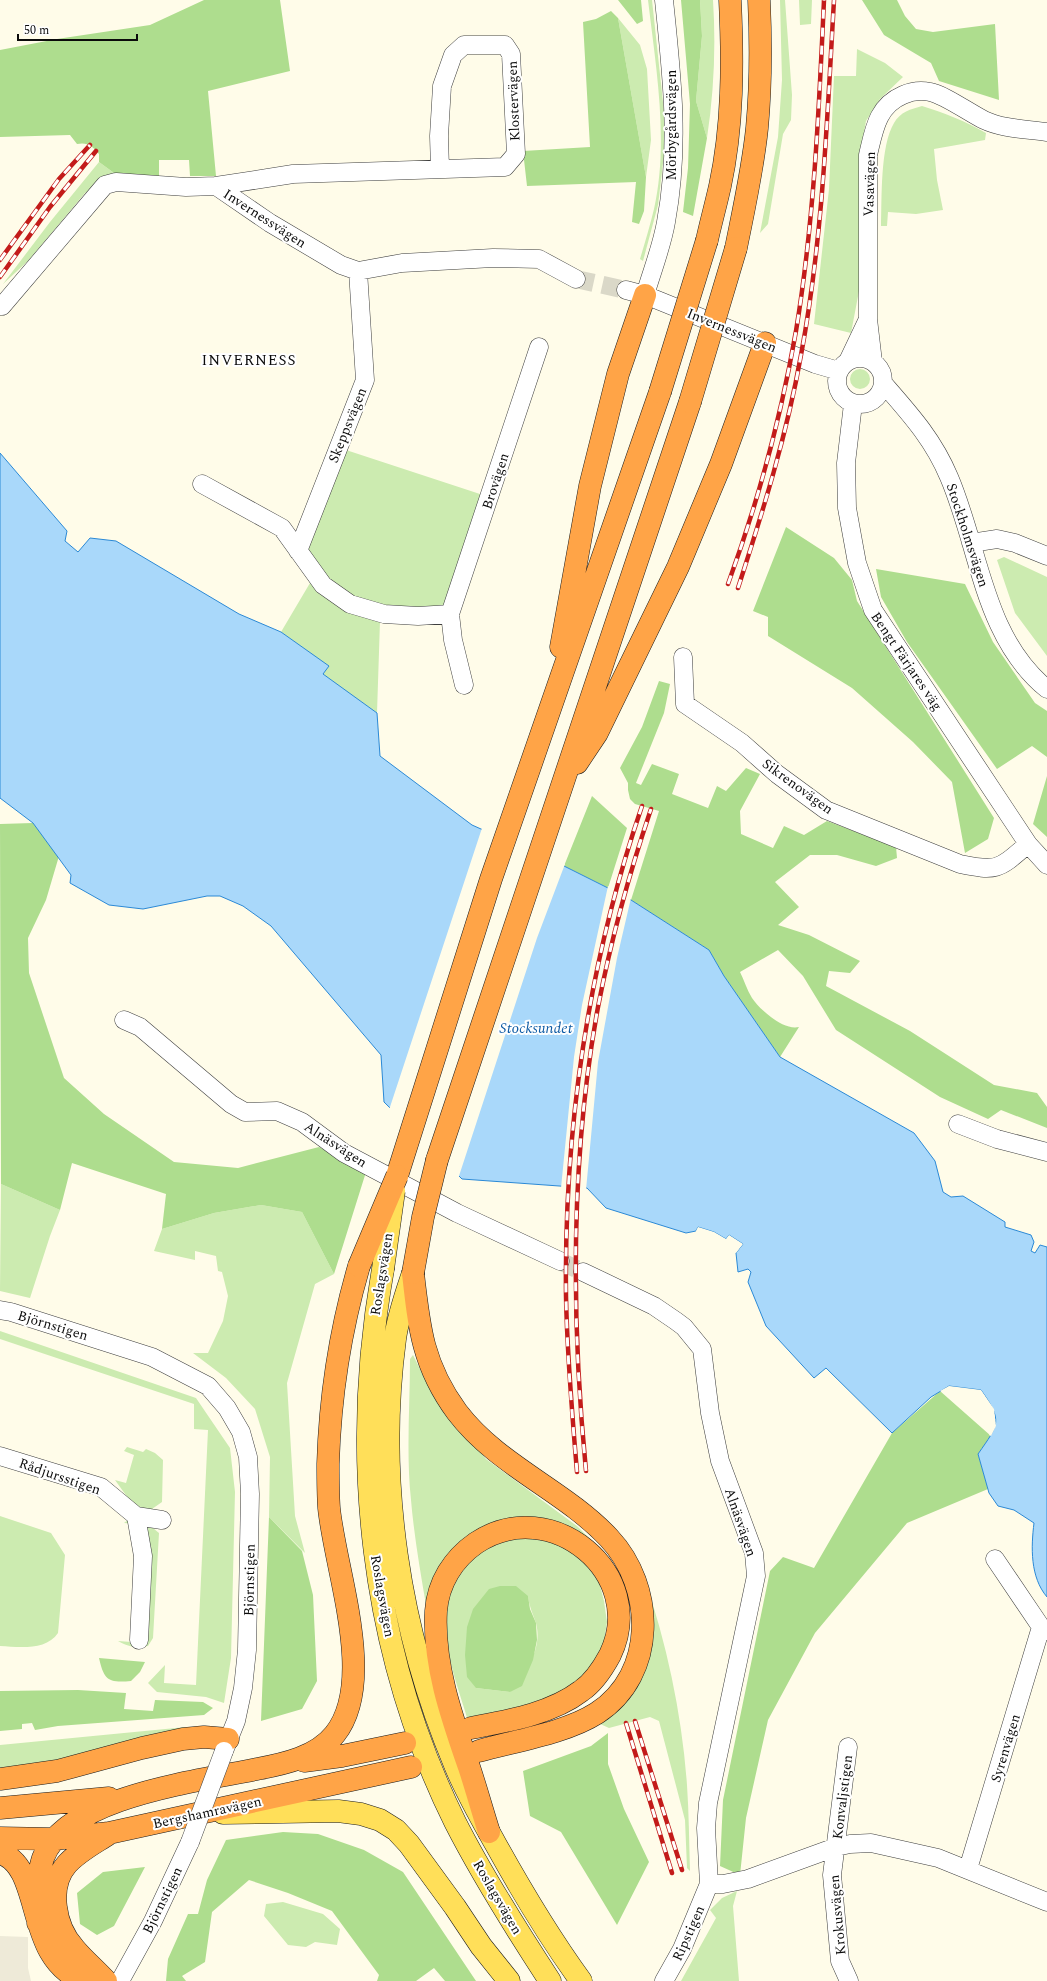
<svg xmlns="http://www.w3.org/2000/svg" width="1047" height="1981" font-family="Spectral,serif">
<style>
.green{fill:#ccebb0;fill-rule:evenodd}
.forest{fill:#aedd8e}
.plaza{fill:#eeead8}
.water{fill:#a9d8fa;stroke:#2b89d6}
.pier{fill:#fffce9}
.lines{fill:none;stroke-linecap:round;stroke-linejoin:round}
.minor-tunnel{stroke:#dad8c8;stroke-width:18;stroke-dasharray:18 9;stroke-linecap:butt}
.minor-casing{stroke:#3e3e3e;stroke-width:19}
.major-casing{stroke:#1c1c1c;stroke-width:23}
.highway-casing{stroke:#1c1c1c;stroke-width:23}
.minor{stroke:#fff;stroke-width:18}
.major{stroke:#ffdf59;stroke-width:22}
.highway{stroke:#ffa447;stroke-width:22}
.rail-casing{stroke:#c31b1a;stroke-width:4.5}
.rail{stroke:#fff;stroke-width:3;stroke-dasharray:9;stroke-linecap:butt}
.minor-bridge-casing{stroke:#3e3e3e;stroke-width:19;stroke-linecap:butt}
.major-bridge-casing{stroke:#1c1c1c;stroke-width:23;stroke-linecap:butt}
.highway-bridge-casing{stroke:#1c1c1c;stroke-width:23;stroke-linecap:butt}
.minor-bridge{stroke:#fff;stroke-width:18}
.major-bridge{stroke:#ffdf59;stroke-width:22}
.highway-bridge{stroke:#ffa447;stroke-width:22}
.labels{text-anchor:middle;stroke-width:4;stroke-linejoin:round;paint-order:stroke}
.street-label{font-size:14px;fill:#0b0b0b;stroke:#fff}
.neighbourhood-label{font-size:15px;letter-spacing:1px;fill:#0b0b0b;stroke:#fff}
.water-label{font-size:15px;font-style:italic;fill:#0d5aa4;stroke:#fff}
</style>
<rect width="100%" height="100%" fill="#fffce9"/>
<path class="green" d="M648,0H652L665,121L664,155L658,205L643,261L640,259C645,242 650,226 654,209C669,142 656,68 648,0Z
M700,0H713C716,46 714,92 707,138L696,101L702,36Z
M780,0H785L792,95L791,120L783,134L768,224L760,233L778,137L782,80Z
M799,0H812L811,24L800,25Z
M618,18L640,45L647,69L651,140L646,177Z
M857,49L885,63L903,77L880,99L866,121L860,156L859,291L851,333L814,324L829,189L834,76H856Z
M922,106C945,113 965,121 986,133L985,140L934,149L937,180L943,210L916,214L888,212L887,226H881C882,199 880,146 894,123C900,112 911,109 922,106Z
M99,162L114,173L85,193L29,260L3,284L50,222Z
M850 379a10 10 0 1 1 20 0a10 10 0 1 1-20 0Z
M346,450L483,495L447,603L433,610L374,608L337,588L308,558L309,536Z
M1004,557L1047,577V656L1015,613L997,560Z
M310,583L341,605L380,621L377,713L322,674L328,666L281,632Z
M1,1184L60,1210L50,1236L30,1298L0,1291Z
M261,1205L302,1212L334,1274L315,1284L287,1383L295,1516L305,1553L269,1517L270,1457L255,1409L226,1378L193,1353H208L223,1321L228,1296L222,1272L218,1271L216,1256L195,1251V1260L154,1251L162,1229L214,1213Z
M0,1331L196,1398L230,1448L235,1492L231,1658L224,1703L206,1697L157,1692L148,1683L165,1665L164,1683L196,1685L208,1430L194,1429V1404L0,1339Z
M413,1355L424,1377L453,1419L486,1459L577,1526L606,1555L578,1534L508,1521L426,1605C420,1570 414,1535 411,1500C406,1453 410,1406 410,1359Z
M127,1447L143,1452L146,1449L155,1453L163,1460L162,1502L152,1509L138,1512L115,1480L126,1483L134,1455L124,1451Z
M0,1516L51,1533L65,1555L58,1633C46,1651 19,1647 0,1646Z
M129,1519L148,1524L159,1533L153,1638L148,1646C135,1648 129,1647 118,1641L131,1642L137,1524L124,1523Z
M522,1538L550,1541L568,1548L588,1567L599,1582L604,1601L607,1622L604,1642L593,1664L579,1682L544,1701L468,1721C459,1689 437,1634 447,1602C450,1593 455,1583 460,1575C475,1550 494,1542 522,1538ZM528,1596C529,1606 533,1614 536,1623C543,1650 525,1672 510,1692L476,1688Z
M644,1577C667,1644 682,1715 687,1785C689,1814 689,1842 690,1871L687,1868L685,1820L659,1721L650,1717L609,1728L598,1723L649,1656L654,1630Z
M186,1727C126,1747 63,1761 0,1769V1745Z
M737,1891L733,1906L739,1981H681L716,1918L710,1910L722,1898Z
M283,1902L323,1914L340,1929L337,1945L315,1942L306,1947L288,1945L264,1916L266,1904Z"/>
<path class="forest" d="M204,0H280L290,71L208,91L216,176H190L189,160H159V176L114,173L99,162V154C92,146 88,142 77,144L70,135L0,137V50L57,39L150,25Z
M618,0H641L643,21L637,24Z
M681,0H700L702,36L696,101L707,138L693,216L683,212L688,168L690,104Z
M862,0H897L905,16L916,29L933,32L995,24L999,100L939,81L931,63L884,35Z
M611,11L618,18L646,177L644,211L639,224L632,222L636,182L527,186L523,151L590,147L583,22L596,19Z
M786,527L834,558L852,580L857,601L994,818L988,839L965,853L952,782L913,742L852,688L768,636V617L753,611Z
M876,569L965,584L993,642L1035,703L1047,711V757L1032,746L997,769L907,642L881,597Z
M659,681L670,684L664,713L636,783L641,785L652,764L679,774L672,794L708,808L717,786L726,791L746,768L760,774L740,811L741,834L773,848L784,826L804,835L827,821L896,847L897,858L876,866L837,855H810L775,882L799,907L778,925L809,935L860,961L850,973L829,971L826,986L910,1031L994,1085L1037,1093L1047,1107V1128L1001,1110L988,1119L940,1097L836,1030L803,976L778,950L740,972C744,980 747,990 752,998C760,1010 784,1031 799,1027L780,1057L724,976L709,950L631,900L659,811L635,804L630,799L628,790V783L620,768L642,727Z
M1047,776V837L1033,824Z
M592,796L627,828L608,888L564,866Z
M33,823L59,856L46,900L28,938L29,973L64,1078L104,1114L174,1162L238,1168L319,1147L366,1172L334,1274L302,1212L261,1205L214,1213L162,1229L166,1194L72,1163L60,1210L1,1184L0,824Z
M940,1391L991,1436L978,1454L988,1489L907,1523L815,1633L768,1720L746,1818L740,1875L720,1866L723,1800L770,1571L783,1557L814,1568L892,1433Z
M269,1517L302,1551L313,1595L317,1681L302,1709L261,1721Z
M500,1586H516L528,1596L530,1609L536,1623L537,1640L533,1660L522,1686L510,1692L476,1688L467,1677L465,1655L467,1627L473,1609L489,1589Z
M99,1658L145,1662L140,1672L131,1681C108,1683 104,1680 99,1658Z
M78,1690L126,1693L124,1709L153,1711L155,1700L203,1702L213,1708L204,1715L58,1726L35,1730L32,1723L22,1724V1729L0,1731V1691Z
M608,1733V1764L624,1809L649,1862L617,1925L561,1832L530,1816L523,1771L591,1746Z
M283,1832L318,1834L364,1850L403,1872L476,1981H445L434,1968L416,1981H377L379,1975L332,1911L288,1893L249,1880L212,1912L205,1962L182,1976L186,1981H166L168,1959L188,1914H198L207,1880L226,1840Z
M145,1867L114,1926L97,1935L80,1924L77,1893L103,1872Z"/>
<path class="plaza" d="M0,1936L28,1937V1968L31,1981H0Z"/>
<path class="water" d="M0,453L67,531L65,541L78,552L90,538L116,541L239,614L281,632L329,666L323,674L377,713L380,756L472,825L564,866L608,888L631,900L709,950L724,976L780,1057L914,1133L935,1161L943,1192L951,1197L963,1196L1005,1222V1227L1031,1235L1034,1242L1031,1251L1035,1253L1040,1245L1047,1247V1597C1030,1577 1031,1547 1034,1523L1014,1510L998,1506L989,1493L978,1454C999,1424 1003,1421 981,1390L949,1386L931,1397L892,1433L826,1368L814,1378L766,1326L748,1282L751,1272L748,1269L738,1272L736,1253L743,1244L729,1235L726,1239L714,1232L698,1227L696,1231L686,1233L606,1208L587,1188L462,1179L384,1102L381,1055L271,926L243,906L220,896H207L143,909L109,905L70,883L71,875L33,823L0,798Z"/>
<path class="pier" d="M482,828L565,864L537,938L458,1179L389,1110Z
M608,886L631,898L617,958L598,1062L586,1190L561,1188L574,1057L582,1005Z
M698,1227L714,1232L726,1239L729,1235L743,1244L736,1253L734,1252L740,1245L729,1238L726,1241L713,1233L699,1229L695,1233Z
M949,1386L981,1390L994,1409L996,1426L991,1436L989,1435L994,1425L992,1410L980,1392L950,1388L942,1392L940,1391Z"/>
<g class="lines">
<path class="minor-tunnel" d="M576,279L626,290
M560,1261L583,1272"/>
<defs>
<path id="minor" d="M216,186L293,174L505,167L516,154L511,54L505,45H464L453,55L442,86L439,136L440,169
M626,290L645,295L815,364L839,371
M645,295C652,271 662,246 666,222C680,146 672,76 664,0
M0,306H2L105,185L116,182L186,187L216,186L270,223L341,265L358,271L402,263L493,258L539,259L576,279
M837 381a23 23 0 1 1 46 0a23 23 0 1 1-46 0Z
M848,361L868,319
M873,362L868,319V155C874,130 877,106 903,95C912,91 920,90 930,92C943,94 970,113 984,120C1003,129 1026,129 1047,132
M883,383C910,414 933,439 949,477C980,549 983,637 1047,689
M853,404L846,463L847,508L857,563L873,610L1028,844L1047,865
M202,484L282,528L323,585L350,604L384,614L418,616L450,614
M971,543L997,539L1015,543L1047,556
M298,551L365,380L358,271
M683,657L685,704L742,743L777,774L826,810L960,864C998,872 999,869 1028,844
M464,685L453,640L450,614L539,347
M124,1020L140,1027L231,1104L245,1112L277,1111L302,1122L344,1153L457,1213L560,1261
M958,1124L997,1139L1047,1152
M583,1272L654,1306L676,1321L684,1327L702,1349L710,1413L720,1461L754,1553L756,1576L708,1803L706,1828L709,1884L682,1949L664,1981
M0,1310L11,1312L152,1357L208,1386L227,1408L241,1432L248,1457L250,1494L247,1650L243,1688L236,1721L224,1751
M0,1456L101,1487L136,1516L162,1520
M136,1516L143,1556L139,1640
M995,1559L1041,1627L1047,1631
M848,1747L832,1875L840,1961L849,1981
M968,1869L1041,1627
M709,1884H723L748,1879L836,1847L850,1844L871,1843L938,1858L1047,1902
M120,1981L153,1921L190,1842"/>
<path id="major" d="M383,1269C350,1456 370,1650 455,1822C483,1877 516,1929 550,1981
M413,1273C406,1294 398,1316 395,1339C376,1482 399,1632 455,1765C466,1792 481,1818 495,1843C521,1890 549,1937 581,1981
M223,1813L338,1811L361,1814L380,1820L396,1830L409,1844L455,1907L481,1946L509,1981"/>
<path id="highway" d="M707,240C711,222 716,204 720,186C733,126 733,62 730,0
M736,248C744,208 753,168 757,128C761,85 761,43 759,0
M561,647L590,486L618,374L645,295
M577,763L597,733L678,567L721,464L765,343
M437,1160L690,402
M397,1176L491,879L660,392
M413,1273C419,1328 423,1366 457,1412C498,1466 564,1490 609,1538C655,1587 657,1674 597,1713C566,1733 514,1741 479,1751
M471,1728C507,1721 551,1714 581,1691C593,1683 603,1668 610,1655C649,1574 551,1493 476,1543C453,1559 438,1583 436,1611C433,1665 452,1718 469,1767C476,1788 482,1810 489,1832
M304,1761L342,1756L405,1743
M0,1779L57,1771L142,1748L183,1739L204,1737L228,1739
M0,1808L109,1798
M0,1838L54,1839L109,1833L411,1767
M0,1853C45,1867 23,1961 85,1981
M38,1923C38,1902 36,1879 43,1858C66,1796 200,1781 257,1769C284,1764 317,1757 335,1734C377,1681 335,1570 329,1508C328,1494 328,1479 328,1464C330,1397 340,1331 359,1266
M106,1981C96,1970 84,1960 74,1948C55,1927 47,1887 67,1864C78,1852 93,1844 107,1835"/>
</defs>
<use href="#minor" class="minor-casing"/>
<use href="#major" class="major-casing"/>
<use href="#highway" class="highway-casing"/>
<use href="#minor" class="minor"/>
<use href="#major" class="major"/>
<use href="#highway" class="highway"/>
<defs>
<path id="rail" d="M0,260L59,179L90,145
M0,277L50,207L96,151
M728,584C758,502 781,417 796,331C814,222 819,110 824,0
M738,588C763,511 787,434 801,355C823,238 827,119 834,0
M586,1471C571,1317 570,1160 598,1007C611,940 629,874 651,809
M577,1472C572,1413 567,1355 566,1296C564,1129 588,964 642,806
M635,1721L682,1870
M626,1723L672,1873"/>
</defs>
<use href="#rail" class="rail-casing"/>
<use href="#rail" class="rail"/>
<defs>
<path id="minor-bridge" d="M190,1842L224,1751"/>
<path id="major-bridge" d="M383,1269L394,1191"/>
<path id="highway-bridge" d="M660,392L707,240
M690,402L736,248
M359,1266L397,1176
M413,1273L423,1217L437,1160"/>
</defs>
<use href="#minor-bridge" class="minor-bridge-casing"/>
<use href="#major-bridge" class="major-bridge-casing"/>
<use href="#highway-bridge" class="highway-bridge-casing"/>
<use href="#minor-bridge" class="minor-bridge"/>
<use href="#major-bridge" class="major-bridge"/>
<use href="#highway-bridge" class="highway-bridge"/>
</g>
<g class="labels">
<g class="street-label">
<text transform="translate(513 101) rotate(-92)" y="5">Klostervägen</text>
<text transform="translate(671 125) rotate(-90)" y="5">Mörbygårdsvägen</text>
<text transform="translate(869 184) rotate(-88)" y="5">Vasavägen</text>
<text transform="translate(265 218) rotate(33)" y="5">Invernessvägen</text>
<text transform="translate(732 330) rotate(22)" y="5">Invernessvägen</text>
<text transform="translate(347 425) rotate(-68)" y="5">Skeppsvägen</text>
<text transform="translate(495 481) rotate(-72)" y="5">Brovägen</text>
<text transform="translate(968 535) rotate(72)" y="5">Stockholmsvägen</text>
<text transform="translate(907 661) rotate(56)" y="5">Bengt Färjares väg</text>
<text transform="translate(798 786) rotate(36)" y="5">Sikrenovägen</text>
<text transform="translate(336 1144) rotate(33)" y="5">Alnäsvägen</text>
<text transform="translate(381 1274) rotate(-81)" y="5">Roslagsvägen</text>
<text transform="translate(53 1325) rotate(17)" y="5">Björnstigen</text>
<text transform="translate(60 1476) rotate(19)" y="5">Rådjursstigen</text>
<text transform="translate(741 1522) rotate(71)" y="5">Alnäsvägen</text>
<text transform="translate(249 1580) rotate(-89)" y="5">Björnstigen</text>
<text transform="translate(383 1596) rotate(80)" y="5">Roslagsvägen</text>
<text transform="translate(1005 1748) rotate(-73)" y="5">Syrenvägen</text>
<text transform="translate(842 1797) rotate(-83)" y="5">Konvaljstigen</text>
<text transform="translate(207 1812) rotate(-12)" y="5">Bergshamravägen</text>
<text transform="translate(498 1897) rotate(60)" y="5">Roslagsvägen</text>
<text transform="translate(162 1900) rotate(-64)" y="5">Björnstigen</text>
<text transform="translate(837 1915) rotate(-95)" y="5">Krokusvägen</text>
<text transform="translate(688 1933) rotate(-66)" y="5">Ripstigen</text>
</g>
<g class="neighbourhood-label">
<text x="249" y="365">INVERNESS</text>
</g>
<g class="water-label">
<text x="536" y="1033">Stocksundet</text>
</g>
</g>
<path d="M18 34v6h119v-6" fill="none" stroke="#0b0b0b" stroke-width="2"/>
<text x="24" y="34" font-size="12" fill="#0b0b0b" stroke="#ffffff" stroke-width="3" paint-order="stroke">50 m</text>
</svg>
